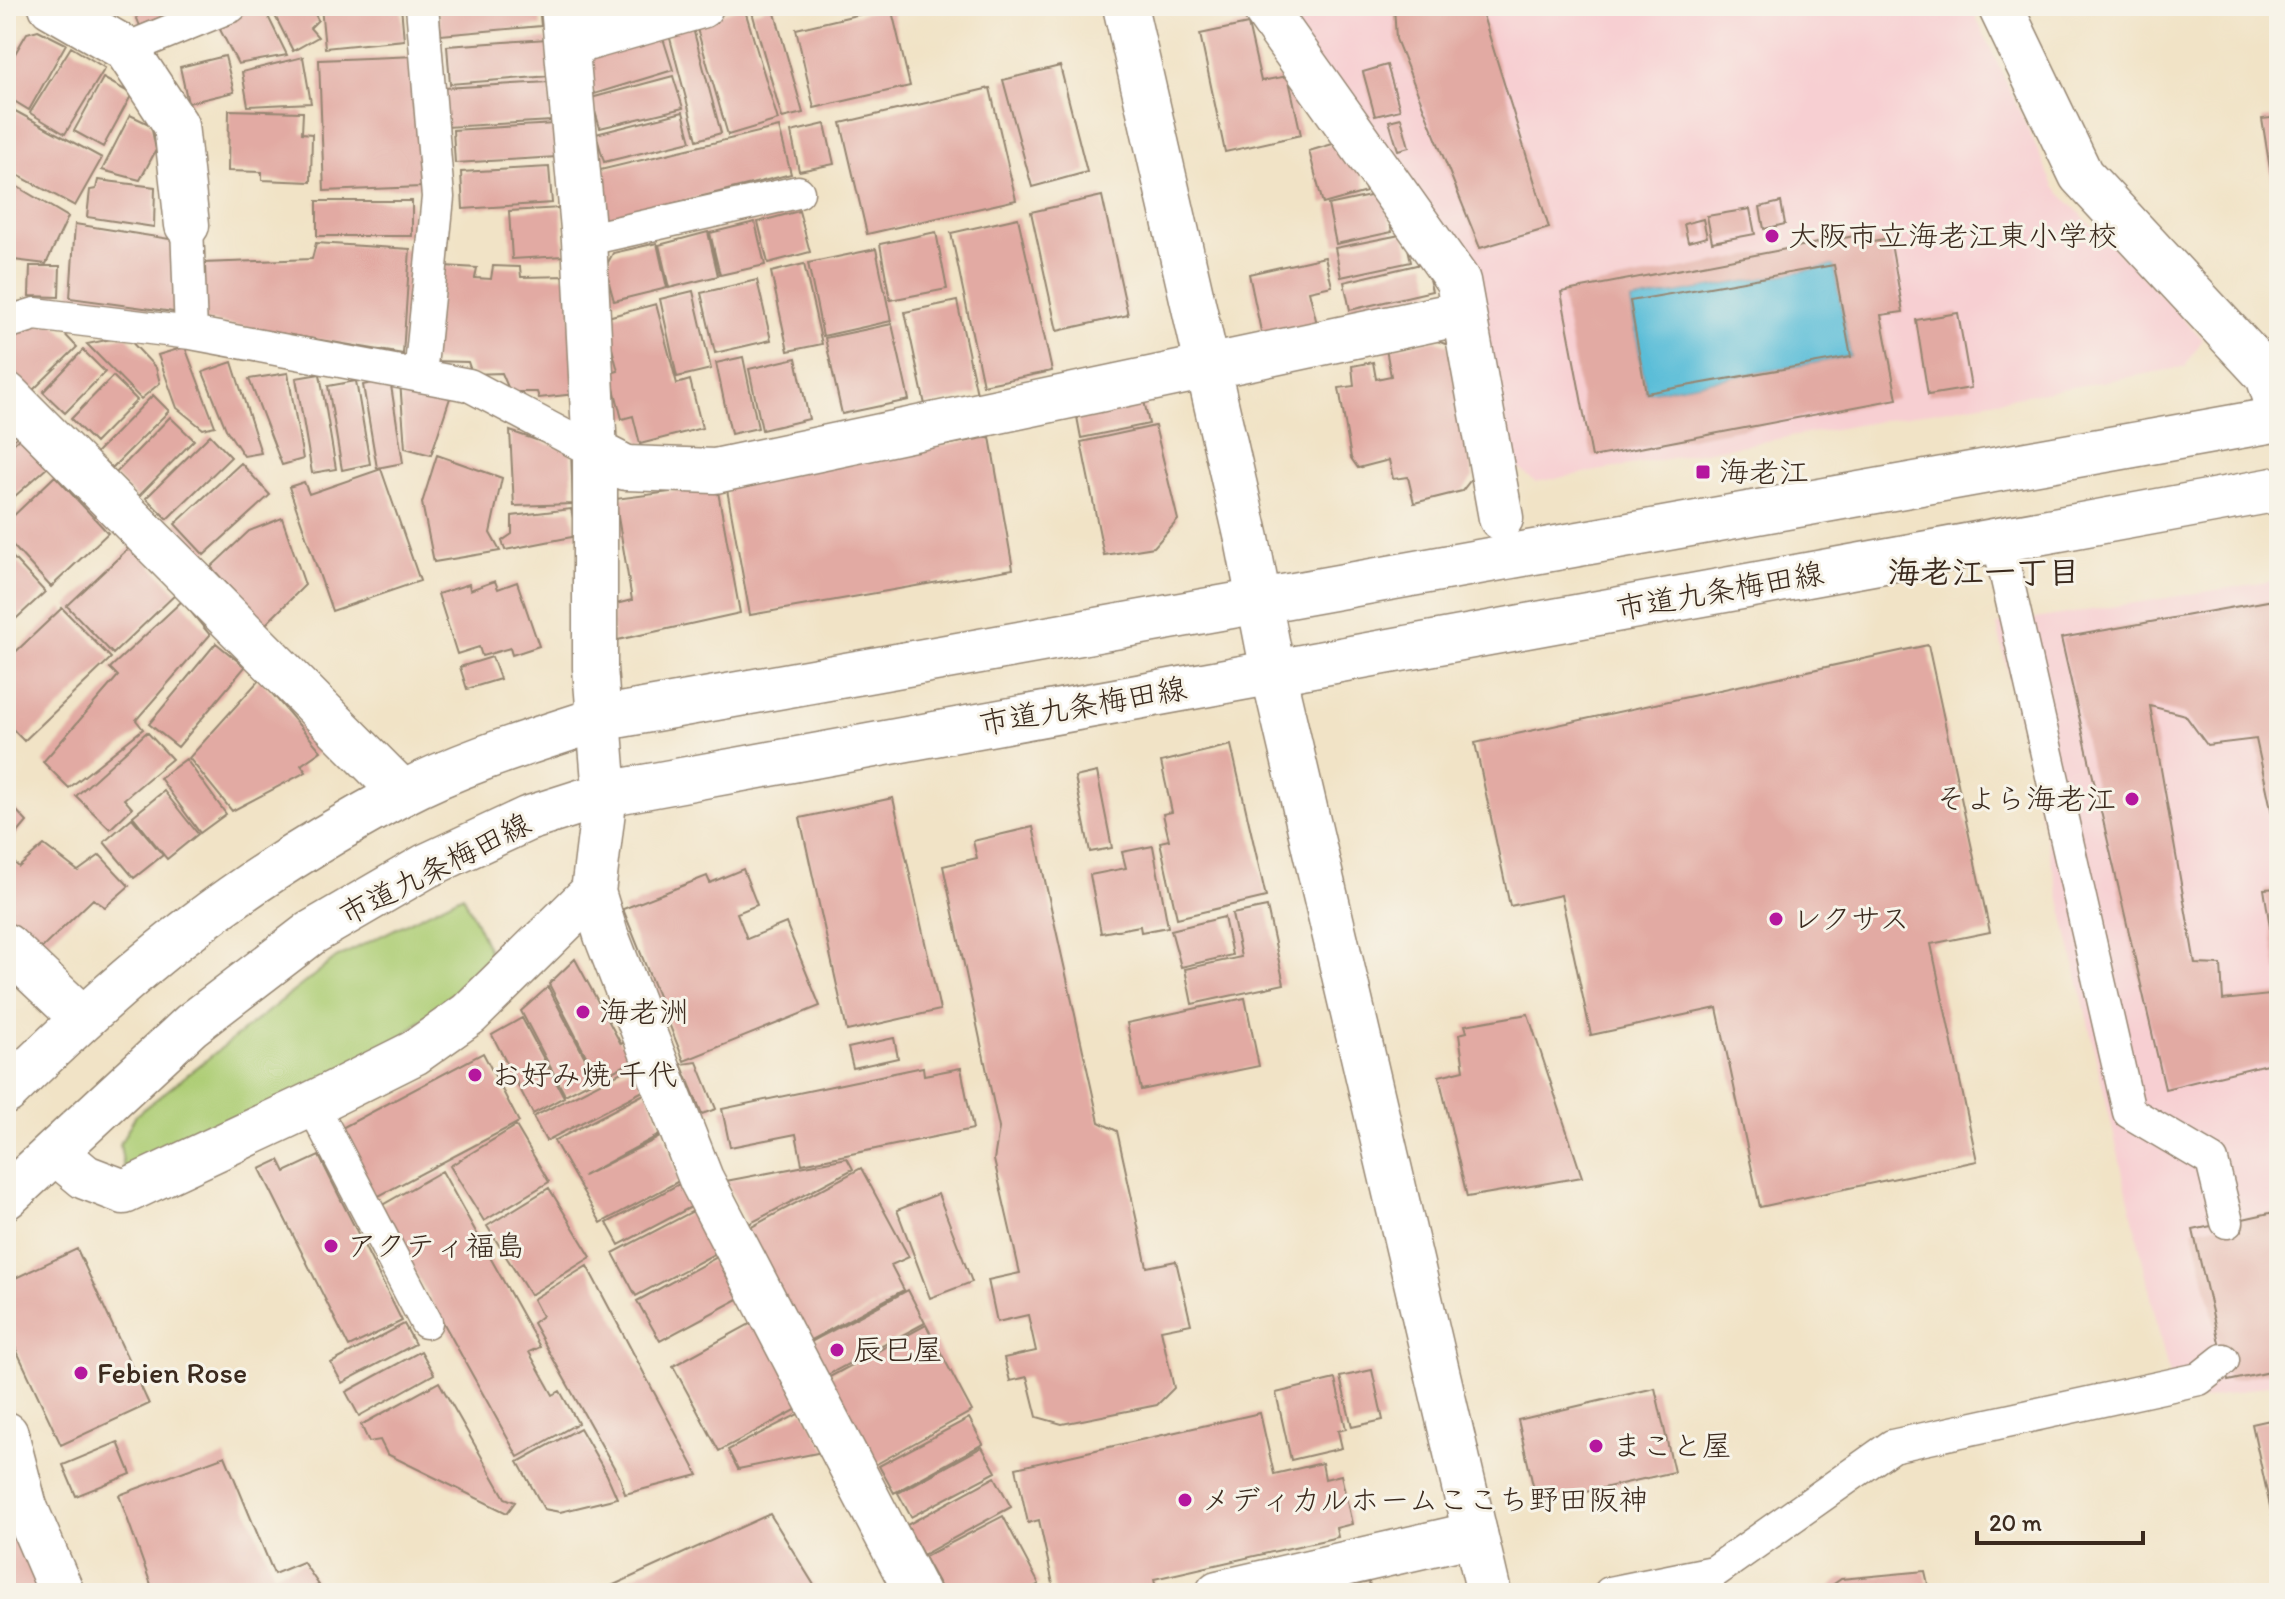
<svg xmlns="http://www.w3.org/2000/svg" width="2285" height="1599" font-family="Itim,'Klee One',sans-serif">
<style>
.built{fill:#f7cfd2}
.green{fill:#adcd75;stroke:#747c4a;stroke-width:2}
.water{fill:#5abdd8;stroke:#4a747b;stroke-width:2}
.building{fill:#e2aaa3;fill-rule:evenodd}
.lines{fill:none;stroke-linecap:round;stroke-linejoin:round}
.service-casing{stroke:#968672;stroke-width:35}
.minor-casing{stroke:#968672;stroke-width:47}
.tertiary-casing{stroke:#968672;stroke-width:47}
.primary-casing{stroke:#968672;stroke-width:47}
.service{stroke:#fff;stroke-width:32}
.minor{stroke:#fff;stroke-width:44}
.tertiary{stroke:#fff;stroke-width:44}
.primary{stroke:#fff;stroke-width:44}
.poi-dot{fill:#b5179e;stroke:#f7f3e8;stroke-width:3}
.labels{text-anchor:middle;stroke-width:6;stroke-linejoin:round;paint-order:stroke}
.poi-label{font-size:30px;fill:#3b2a1e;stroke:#f7f3e8;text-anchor:start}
.street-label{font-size:30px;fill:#3b2a1e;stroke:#f7f3e8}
.neighbourhood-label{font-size:32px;font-weight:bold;fill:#3b2a1e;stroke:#f7f3e8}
</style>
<rect width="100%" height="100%" fill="#f7f3e8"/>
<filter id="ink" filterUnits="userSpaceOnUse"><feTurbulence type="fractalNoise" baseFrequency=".0125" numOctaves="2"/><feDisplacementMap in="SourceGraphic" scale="16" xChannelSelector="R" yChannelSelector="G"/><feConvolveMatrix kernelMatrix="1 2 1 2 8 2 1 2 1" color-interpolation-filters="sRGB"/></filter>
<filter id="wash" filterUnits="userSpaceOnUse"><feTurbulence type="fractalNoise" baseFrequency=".006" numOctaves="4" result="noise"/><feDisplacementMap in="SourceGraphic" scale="32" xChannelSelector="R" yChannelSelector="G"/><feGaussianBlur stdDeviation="1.8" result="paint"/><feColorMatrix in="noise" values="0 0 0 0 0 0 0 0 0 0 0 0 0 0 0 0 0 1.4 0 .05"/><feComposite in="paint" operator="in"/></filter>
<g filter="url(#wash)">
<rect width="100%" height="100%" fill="#f1e3c6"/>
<path class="built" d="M1272,6H1971L2055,188L2203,339L2185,367L1535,482L1514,464L1476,284Z
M2279,580V1382L2176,1406L1997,625Z"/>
<path class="green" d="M463,895L493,959L369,1065L124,1169L120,1144L136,1115L336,958Z"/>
<path class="water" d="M1834,265L1851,357L1646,393L1630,301Z"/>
<g id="blocks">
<path class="building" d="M132,6H187L140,26Z
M251,6H263L287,55L238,64L216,22Z
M270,6H311L318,20L310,28L318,37L293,51Z
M401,6L404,40L325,48L321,7Z
M438,6H539L541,26L441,35Z
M773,6L803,113L782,118L752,12Z
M1394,6H1480L1549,228L1480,248L1396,39Z
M744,7L778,120L728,135L695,22Z
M891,7L910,86L814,108L796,29Z
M691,21L721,133L697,140L667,27Z
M1248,24L1261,81L1288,76L1301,135L1225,152L1200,34Z
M38,30L66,44L29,110L6,96V69L27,33Z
M662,35L673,70L594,94L583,59Z
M547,39L550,76L450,84L447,46Z
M71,47L105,68L65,134L30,113Z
M225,56L234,92L188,103L180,67Z
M416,56L421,187L324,191L319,60Z
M303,57L311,103L248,106L242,72Z
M1387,65L1400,110L1375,116L1363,72Z
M1060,66L1087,172L1032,187L1003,80Z
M673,76L683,108L600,128L591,98Z
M103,78L132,94L103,147L74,131Z
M549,82L552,121L446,127L443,88Z
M990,88L1016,200L867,234L841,123Z
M6,106L102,158L75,206L6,169Z
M229,110L303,112L302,133L312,134L311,182L262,180V172L228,171Z
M683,112L691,141L604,162L596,134Z
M130,115L151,125L156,150L140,180L102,170Z
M2279,117V212H2277L2262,119Z
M1401,118L1409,147L1398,150L1389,121Z
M555,124L557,157L455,163L453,130Z
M825,124L834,164L799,171L791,132Z
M779,127L791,174L603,221L596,171Z
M1343,141L1358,163L1366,192L1323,204L1309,151Z
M549,167L552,203L463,209L461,172Z
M6,180L68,217L46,264L6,259Z
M98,180L155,187L154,227L87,217L90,190L96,189Z
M1384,193L1392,232L1336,244L1328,205Z
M1102,196L1128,315L1057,331L1031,212Z
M317,201H412V236H317Z
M1781,202L1785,224L1764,229L1760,207Z
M561,208L564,256L512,259L509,211Z
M1750,209L1755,234L1712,242L1707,216Z
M799,211L810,252L768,263L758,222Z
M1018,218L1052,371L983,385L951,233Z
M1703,219L1707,237L1688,242L1684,224Z
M755,222L765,265L720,275L710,233Z
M75,224L176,240L181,313L70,298Z
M708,232L718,276L669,288L659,245Z
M936,232L947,289L890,300L880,244Z
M1405,234L1411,262L1341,277L1335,248Z
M1865,234L1867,242L1890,238L1903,312L1881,315L1897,399L1592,457L1561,292ZM1834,265L1851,357L1646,393L1630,301Z
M316,243L410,249L403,354L202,320V263L312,259Z
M657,243L667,288L614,301L605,268L613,253Z
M876,249L891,321L823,336L808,263Z
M1325,257L1332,286L1309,291L1317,324L1262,336L1249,274Z
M1425,263L1432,291L1350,310L1344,282Z
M804,264L822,344L788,351L771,272Z
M30,266H60L59,297L29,296Z
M444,266L477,268L475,278L491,279L493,266L520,267L521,277L569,276L575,394L539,398L537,392H510L502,373L472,374L468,362L432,361Z
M757,280L771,340L715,353L701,293Z
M693,291L711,369L677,377L660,299Z
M957,301L977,394L925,405L905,312Z
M656,304L677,384L690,380L702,428L640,444L633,416L622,419L610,373L618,371L604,318Z
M1958,313L1971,388L1928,395L1916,320Z
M55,324L77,347L32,391L6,365V345L23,326Z
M892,324L909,400L842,414L825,338Z
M126,336L156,368L160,383L141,399L87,344Z
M1435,340L1448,345L1473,477L1462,491L1414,503L1408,477L1393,479L1389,460L1358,468L1351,458L1339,388L1354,386L1352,366L1373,362L1376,379L1391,376L1386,349Z
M185,347L215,426L203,429L177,408L158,355Z
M83,350L105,372L65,413L43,392Z
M743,357L758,428L731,434L716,363Z
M796,358L809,419L762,430L749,369Z
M232,362L261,453L244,456L226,429L203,372Z
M288,373L303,459L282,465L249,379Z
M320,374L336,469L312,473L296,378Z
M113,376L137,400L95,443L71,419Z
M390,379L403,463L377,468L363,385Z
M356,381L370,464L342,470L328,386Z
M400,381L450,398L431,455L405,448Z
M1142,391L1149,424L1081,438L1075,406Z
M153,395L169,411L112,468L96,453Z
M170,417L194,440L137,498L114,475Z
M6,421L19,435L10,443L6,439Z
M1155,426L1178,520L1154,547L1104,555L1081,442Z
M510,431L571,452L573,504L514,506Z
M210,435L231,457L167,519L146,498Z
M990,437L1013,569L750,615L726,484Z
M20,438L48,467L6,504V450Z
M437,455L502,478L490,533L500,551L434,562L422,503Z
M241,463L270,495L204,555L175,524Z
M381,469L420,581L332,611L289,487L304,482L309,494Z
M55,476L108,533L51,587L6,538V523Z
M717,486L740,613L613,641L612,605L632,600L615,499Z
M571,509L577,536L505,550L502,541L512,534V516Z
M282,518L305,585L265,625L211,567L249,531Z
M132,545L177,593L113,654L67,606Z
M6,550L45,592L6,628Z
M495,581L498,589L517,582L539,646L512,655L510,648L482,656L479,647L457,654L438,594L469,584L470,590Z
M2279,599V846L2256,739L2207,745L2185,715L2150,706L2195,964L2221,965L2223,1000L2279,994V1061L2165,1089L2061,638Z
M182,601L210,635L136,720L143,729L69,788L43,762L118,676L110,668Z
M62,608L111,658L24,741L6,722V661Z
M216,643L245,667L178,747L149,724Z
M1928,645L1990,932L1931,944L1977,1161L1760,1207L1717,1008L1591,1035L1561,895L1510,906L1475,743Z
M492,657L500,679L467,689L460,667Z
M260,679L321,751L301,765L306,772L232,811L189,758Z
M147,732L172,759L124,799L132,808L110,829L76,796Z
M1231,745L1266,897L1177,918L1160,842L1169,840L1163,814L1172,812L1161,762Z
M186,759L226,814L200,833L160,778Z
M1097,772L1112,848L1090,852L1075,777Z
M164,791L198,834L167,859L133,816Z
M893,798L940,1010L847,1031L800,818Z
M16,810L27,822L6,847V819Z
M132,818L163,855L134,878L104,842Z
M1033,827L1099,1122L1117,1131L1147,1267L1176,1261L1191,1324L1161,1330L1174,1388L1157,1405L1062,1424L1037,1417L1027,1377L1010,1381L1004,1358L1036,1351L1028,1315L997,1322L988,1280L1020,1273L994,1160L999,1128L943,866L977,858L973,841Z
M44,845L78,871L100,855L129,886L105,907L93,899L41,949L6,919V856L19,867Z
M1153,846L1168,927L1141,932L1140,926L1101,933L1090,875L1126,868L1122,852Z
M743,869L757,905L737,913L747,939L786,923L820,1006L684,1061L623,909L707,876L710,883Z
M2279,888V971H2277L2264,889Z
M1267,907L1284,984L1192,1004L1185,969L1241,957L1232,914Z
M1224,917L1232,955L1181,967L1171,930Z
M575,959L621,1044L628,1040L638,1059L598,1079L549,984Z
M548,987L596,1079L565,1095L521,1011Z
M1245,998L1259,1066L1141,1090L1127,1023Z
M1528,1014L1582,1177L1467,1197L1439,1076L1464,1070L1459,1034L1467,1032L1465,1025Z
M522,1018L564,1097L533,1114L492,1035Z
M894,1038L898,1058L853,1068L848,1048Z
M483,1053L519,1122L375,1198L338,1130Z
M697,1062L716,1109L702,1114L681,1064Z
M633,1066L645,1090L546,1141L533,1117Z
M923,1067L924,1075L961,1068L973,1129L802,1164L796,1134L730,1147L722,1109Z
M648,1092L663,1133L583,1176L664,1135L679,1181L601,1223L554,1141Z
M516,1126L549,1182L484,1221L450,1166Z
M319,1156L402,1321L349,1347L260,1169L279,1160L285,1172Z
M847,1158L853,1169L749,1224L726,1181Z
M861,1168L909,1257L891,1265L904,1290L807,1342L746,1230Z
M442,1171L540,1347L529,1352L553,1395L560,1391L578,1423L518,1457L379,1207Z
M679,1184L691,1207L619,1245L607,1223Z
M549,1188L591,1257L530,1295L487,1226Z
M938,1194L972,1282L930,1298L897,1210Z
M693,1211L716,1253L636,1296L613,1253Z
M2279,1211V1370L2228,1381L2193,1230Z
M77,1249L149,1404L61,1445L13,1343L9,1281Z
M717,1257L740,1298L660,1341L637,1301Z
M587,1266L698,1475L625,1494L620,1478L533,1323L542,1316L533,1299Z
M908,1290L925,1323L824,1377L807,1344Z
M757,1320L803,1406L719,1451L673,1366Z
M404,1324L415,1344L342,1383L331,1363Z
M926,1325L972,1411L873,1466L826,1379Z
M421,1351L434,1374L359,1416L346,1392Z
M1372,1370L1383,1420L1352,1427L1340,1377Z
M1335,1379L1346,1429L1338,1431L1342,1448L1291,1460L1276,1393Z
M439,1382L505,1498L515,1502L507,1513L387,1454L380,1440L369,1442L361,1425Z
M1655,1388L1674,1472L1537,1503L1518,1420Z
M804,1411L827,1451L738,1469L728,1450Z
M1260,1413L1274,1474L1322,1463L1325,1479L1341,1475L1352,1524L1336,1528L1338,1537L1154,1579L1156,1589L1154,1593H1055L1039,1520L1028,1523L1016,1468Z
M969,1418L983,1444L894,1493L879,1466Z
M2279,1418V1542L2278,1543L2252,1424Z
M580,1428L607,1475L617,1498L560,1512L544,1509L518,1462Z
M118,1442L131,1474L76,1496L63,1465Z
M982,1447L996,1472L911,1517L898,1493Z
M225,1456L274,1574L303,1562L319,1585L301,1593H154L119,1495Z
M995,1477L1011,1507L923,1555L907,1525Z
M770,1514L819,1593H596Z
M1003,1516L1039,1584L1023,1593H944L924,1557Z
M9,1525L47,1593H6V1527Z
M1925,1571L1930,1593H1821L1841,1579Z
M1369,1582L1371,1593H1324L1323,1592Z"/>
</g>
</g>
<g filter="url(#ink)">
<use href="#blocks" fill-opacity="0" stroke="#968672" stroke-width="2"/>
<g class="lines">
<defs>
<path id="service" d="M126,49L231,6
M187,225L191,333
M584,240L798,192
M6,323L35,314L191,333L469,385L595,452
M420,376L438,197L422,6
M1998,540L2129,1112L2212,1161L2227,1222
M312,1104L426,1322
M1610,1593L1714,1572L1892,1446L2199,1379L2223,1360"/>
<path id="minor" d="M51,6L126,49L176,125L187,225
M563,6L584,240L595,452V668L605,794L593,892L606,935L701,1179L917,1593
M1263,6L1458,281L1501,518
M2000,6L2081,175L2268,376L2279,409
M568,44L701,6
M6,394L403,793
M595,452L626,468L715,471L1463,313
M6,946L82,1018
M55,1152L85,1177L124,1192L312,1104L414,1053L469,1014L593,892
M6,1434L25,1507L62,1593
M1218,1593L1475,1534"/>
<path id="tertiary" d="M1125,6L1247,539L1273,672L1489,1593"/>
<path id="primary" d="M6,1092C65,1034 126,977 192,927C257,877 329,833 401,794C464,761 533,741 599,719L2279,419
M6,1197L191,1025L311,933L426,866L527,819L605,794L2279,489"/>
</defs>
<use href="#service" class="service-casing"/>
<use href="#minor" class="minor-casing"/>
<use href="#tertiary" class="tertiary-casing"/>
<use href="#primary" class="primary-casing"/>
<use href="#service" class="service"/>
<use href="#minor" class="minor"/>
<use href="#tertiary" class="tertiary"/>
<use href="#primary" class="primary"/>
</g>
</g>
<g class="poi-dot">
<circle cx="1772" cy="236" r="8"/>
<rect x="1695" y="464" width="16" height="16" rx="4"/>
<circle cx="2132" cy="799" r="8"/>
<circle cx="1776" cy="919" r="8"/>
<circle cx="583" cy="1012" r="8"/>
<circle cx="475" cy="1075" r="8"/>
<circle cx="331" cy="1246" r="8"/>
<circle cx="837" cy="1350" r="8"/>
<circle cx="81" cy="1373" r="8"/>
<circle cx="1596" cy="1446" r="8"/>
<circle cx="1185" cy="1500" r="8"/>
</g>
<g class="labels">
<g class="poi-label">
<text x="1788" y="246">大阪市立海老江東小学校</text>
<text x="1719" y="482">海老江</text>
<text x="2116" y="809" text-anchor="end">そよら海老江</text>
<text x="1792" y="929">レクサス</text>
<text x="599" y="1022">海老洲</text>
<text x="491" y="1085">お好み焼 千代</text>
<text x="347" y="1256">アクティ福島</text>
<text x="853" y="1360">辰巳屋</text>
<text x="97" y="1383">Febien Rose</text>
<text x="1612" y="1456">まこと屋</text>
<text x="1201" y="1510">メディカルホームここち野田阪神</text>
</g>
<g class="street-label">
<text transform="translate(1720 591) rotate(-10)" y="10">市道九条梅田線</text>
<text transform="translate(1083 706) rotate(-10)" y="10">市道九条梅田線</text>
<text transform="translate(435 869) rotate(-27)" y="10">市道九条梅田線</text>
</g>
<g class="neighbourhood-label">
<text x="1984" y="583">海老江一丁目</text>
</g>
</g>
<rect width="2285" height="1599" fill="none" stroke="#f7f3e8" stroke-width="32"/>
<path d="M1977 1531v12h166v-12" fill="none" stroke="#3b2a1e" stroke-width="4"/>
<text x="1989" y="1531" font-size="24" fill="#3b2a1e" stroke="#f7f3e8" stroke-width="6" paint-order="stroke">20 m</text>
</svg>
